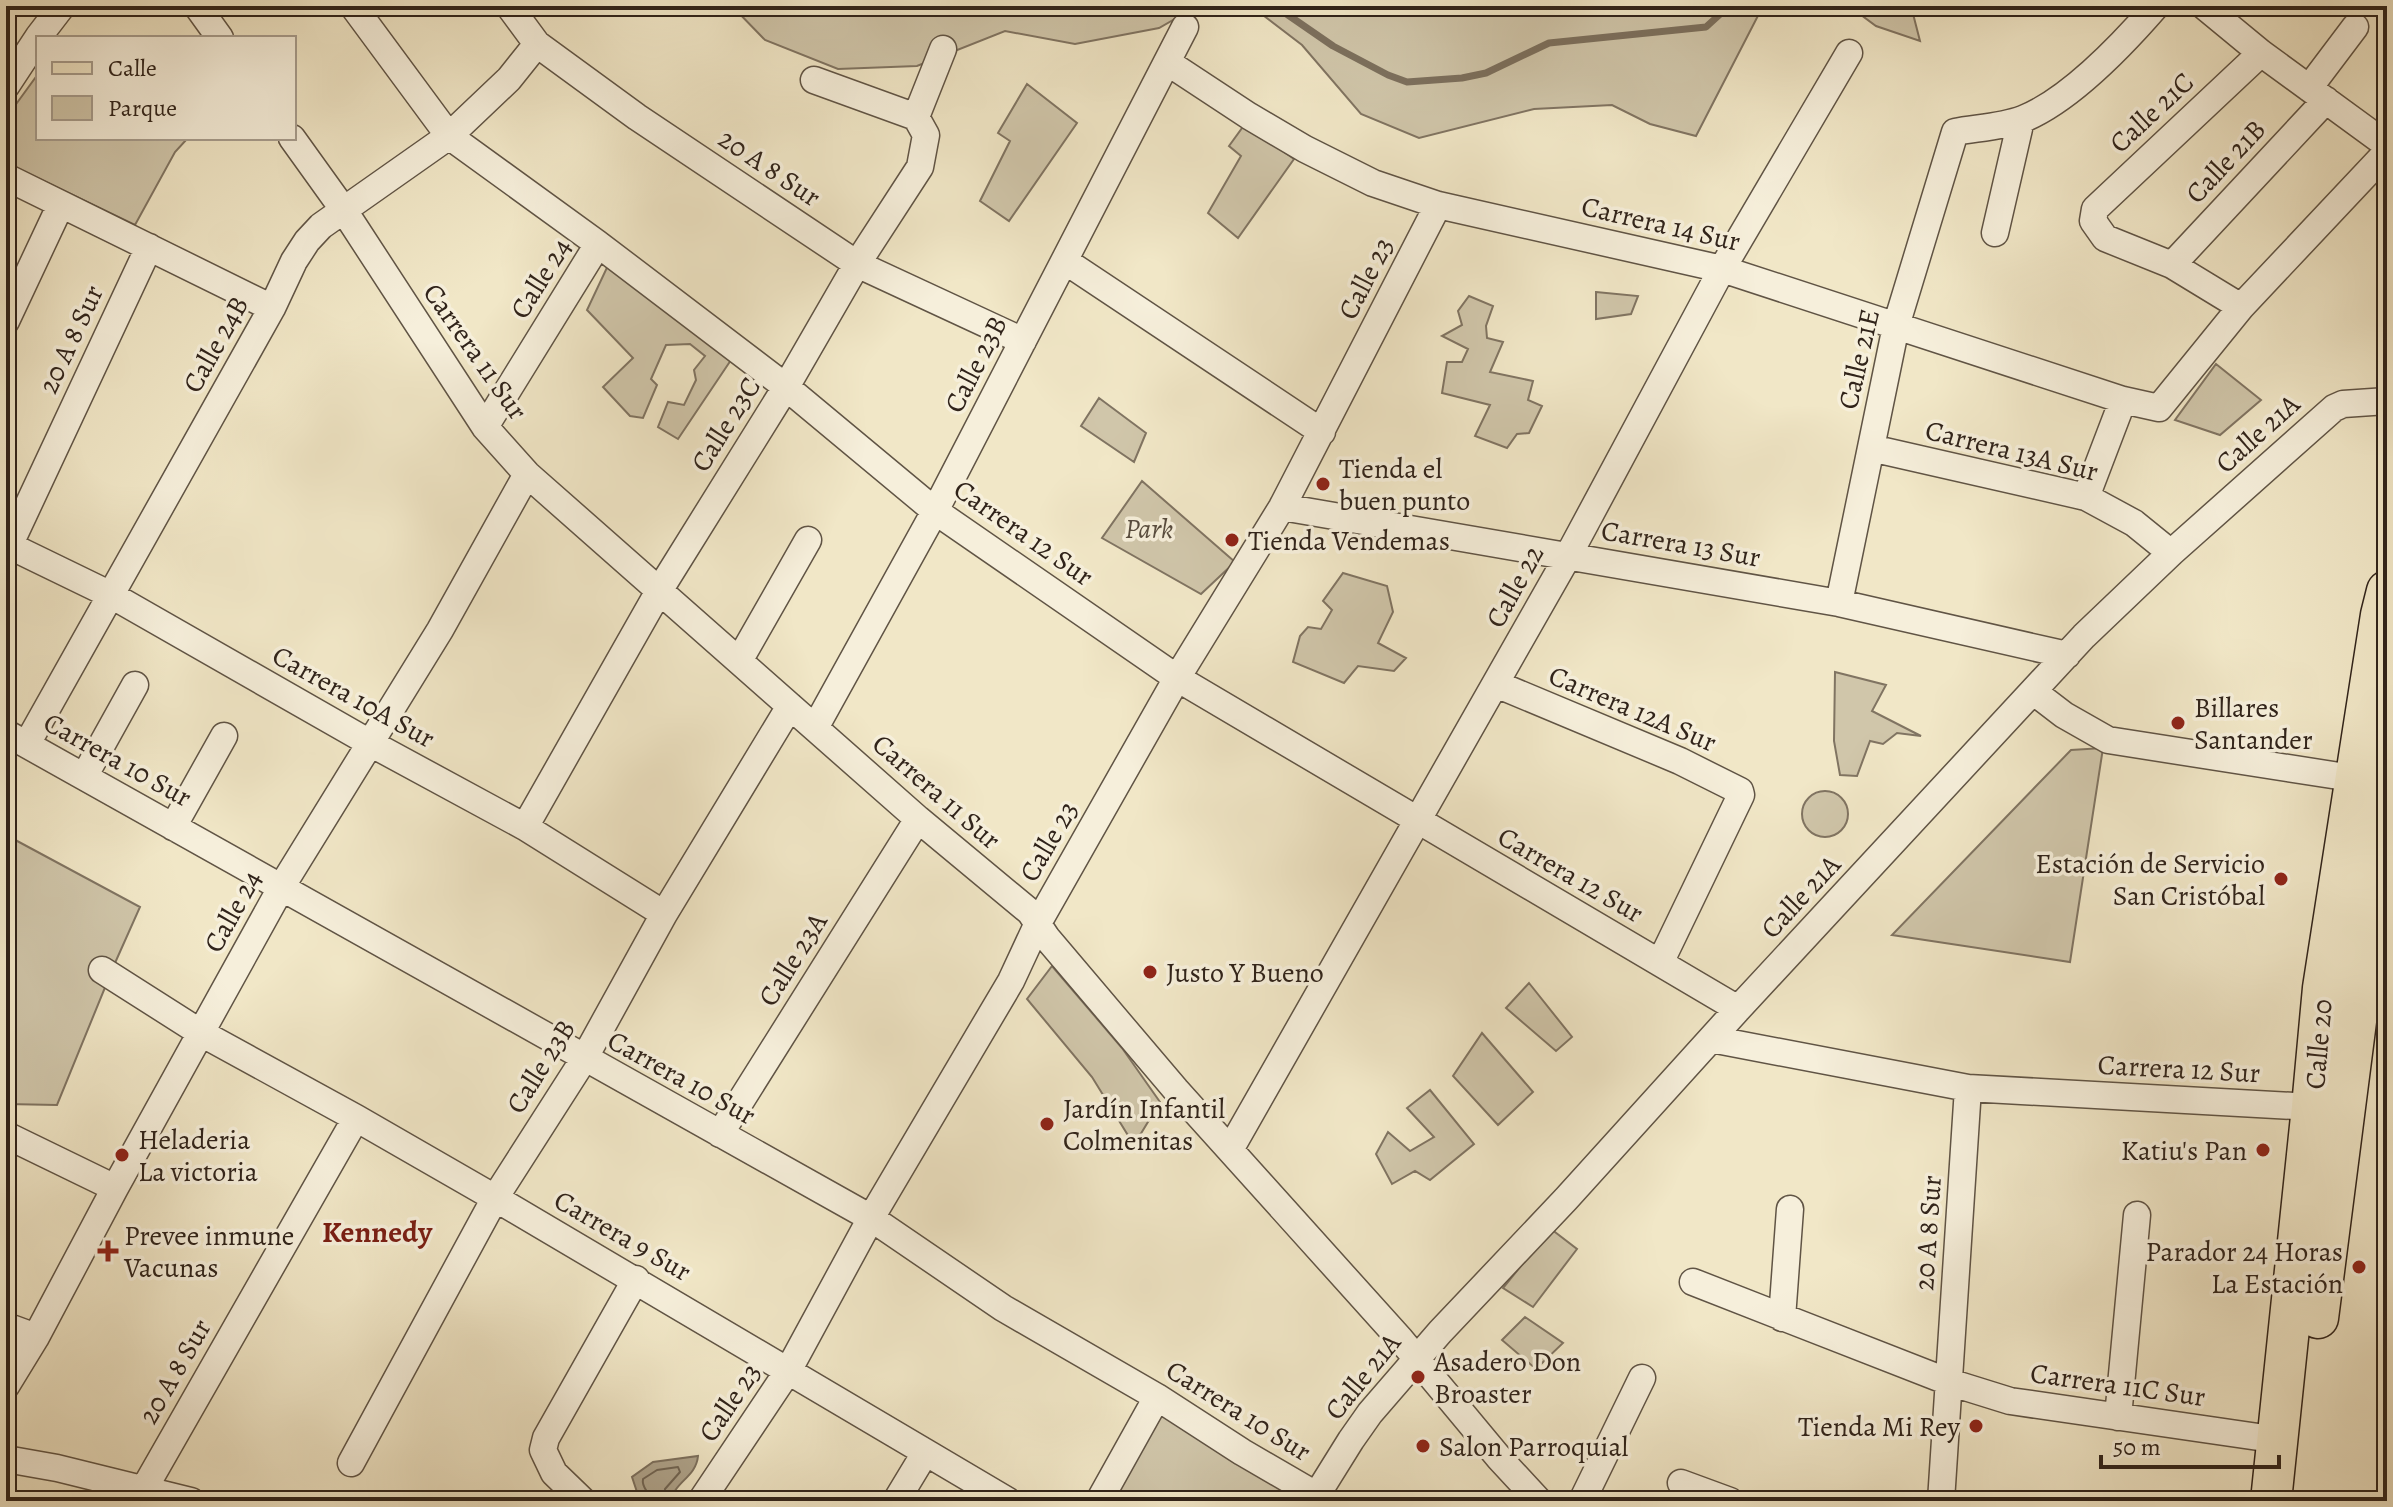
<svg xmlns="http://www.w3.org/2000/svg" width="2393" height="1507" font-family="Alegreya,serif">
<style>
.green{fill:#d0c6aa;stroke:#807462;stroke-width:2}
.water{fill:#afa48c;stroke:#7c705e;stroke-width:2}
.lines{fill:none;stroke-linecap:round;stroke-linejoin:round}
.shore{stroke:#706453;stroke-width:2}
.stream{stroke:#7c705e;stroke-width:7}
.street-casing{stroke:#605445;stroke-width:29}
.primary-casing{stroke:#30231a;stroke-width:43}
.street{stroke:#f6efdb;stroke-width:26}
.primary{stroke:#f1e7c7;stroke-width:40}
.poi-dot{fill:#8f2418;stroke:#f6efdb;stroke-width:3}
.labels{text-anchor:middle;stroke-width:7;stroke-linejoin:round;paint-order:stroke}
.street-label{font-size:28px;fill:#30231a;stroke:#f6efdb}
.poi-label{font-size:28px;fill:#30231a;stroke:#f6efdb;text-anchor:start}
.park-label{font-size:28px;font-style:italic;fill:#584c3e;stroke:#f6efdb}
.neighbourhood-label{font-size:30px;font-weight:bold;fill:#7a1f14;stroke:#f6efdb}
</style>
<rect width="100%" height="100%" fill="#f1e7c7"/>
<filter id="stains"><feTurbulence type="fractalNoise" baseFrequency=".0025" numOctaves="4"/><feColorMatrix values="0 0 0 0 .2 0 0 0 0 .09 0 0 0 0 .02 0 0 0 .5 -.17"/></filter>
<radialGradient id="worn" r=".72"><stop offset=".6" stop-color="#630" stop-opacity="0"/><stop offset="1" stop-color="#630" stop-opacity=".3"/></radialGradient>
<path class="green" d="M732,6H1247L1227,15L1187,12L1159,28L1075,44L1005,31L917,66L838,69L765,40Z
M1251,6H1763L1696,136L1650,124L1612,105L1534,109L1419,138L1361,114L1302,45Z
M1849,6H1911L1920,41L1876,26Z
M38,74V138L187,139L175,152L135,225L6,163V118Z
M1027,84L1077,123L1009,221L980,201L1010,141L998,133Z
M1245,124L1294,159L1238,238L1208,213L1241,156L1229,146Z
M611,259L735,354L678,439L658,427L668,402L684,405L696,380L694,370L705,356L690,344L666,345L651,379L657,385L643,418L630,416L603,387L633,358L587,310Z
M1596,292L1638,296L1631,314L1596,319Z
M1469,296L1493,306L1486,326L1487,338L1503,342L1490,372L1533,381L1528,400L1542,406L1529,433L1517,434L1507,448L1475,436L1490,405L1442,393L1447,362H1462L1468,349L1442,336L1462,325L1458,311Z
M2216,364L2261,400L2220,435L2175,420Z
M1099,398L1146,433L1134,462L1081,426Z
M1142,481L1235,562L1201,594L1102,538Z
M1343,573L1387,586L1393,612L1378,643L1406,658L1394,671L1358,666L1344,683L1293,662L1300,636L1308,627L1321,629L1332,610L1323,601Z
M1835,672L1886,685L1872,711L1921,736L1897,733L1883,744L1870,741L1857,776L1840,775L1834,741Z
M2103,748L2070,962L1892,935L2071,750Z
M1802 814a23 23 0 1 1 46 0a23 23 0 1 1-46 0Z
M6,835L140,907L115,963L57,1105L6,1104Z
M1052,966L1122,1048L1160,1102L1134,1145L1092,1077L1027,999Z
M1529,983L1572,1037L1556,1051L1506,1008Z
M1482,1033L1533,1092L1498,1125L1453,1076Z
M1430,1090L1474,1144L1430,1180L1415,1171L1392,1184L1376,1154L1388,1132L1410,1151L1434,1137L1407,1108Z
M1551,1229L1577,1249L1533,1307L1503,1288Z
M1525,1317L1563,1343L1536,1369L1502,1340Z
M1162,1412L1310,1501H1108Z"/>
<path class="water" d="M698,1456C696,1478 673,1482 672,1501H646L637,1492L632,1477L653,1462Z"/>
<g class="lines">
<path class="shore" d="M650,1501C651,1492 641,1489 643,1479L657,1470L678,1467L680,1472L665,1489L664,1501"/>
<path class="stream" d="M1275,6L1333,46L1388,75L1407,82L1462,78L1486,73L1549,43L1706,27L1729,6"/>
<defs>
<path id="street" d="M197,6L220,38
M353,6L449,136L598,244L786,387L935,511L1177,678L1738,1009
M509,6L537,44L637,117L857,264L1023,341
M2204,6L2261,53L2387,145
M1167,62L1249,116L1305,149L1373,183L1438,205L1722,269L2123,400L2159,408L2241,307L2387,152
M814,80L916,117
M6,86L39,36L62,6
M2309,88L2355,27
M292,138L343,209L485,427L527,474L918,819L1030,912L1047,938L1176,1090L1401,1340L1500,1459L1539,1501
M6,177L272,308
M1995,233L2021,120
M1065,261L1322,432
M2172,265L2326,100
M2241,307L2172,265L2105,238L2093,221L2095,209L2261,53
M6,321L61,204
M485,427L598,244
M1871,448L2086,497L2134,523L2171,553
M2086,497L2123,400
M1282,507L1839,603L2067,655
M6,544L111,595L370,743L525,827L664,914
M9,546L149,247
M1839,603L1896,326L1955,132C1976,128 2002,127 2023,119C2070,100 2123,44 2156,6
M739,661L808,540
M1496,684L1680,761L1740,791L1741,795L1660,963
M2034,692L2064,715L2108,740L2371,781
M815,728L935,511L1185,27
M6,733L871,1218L1003,1308L1157,1397L1242,1452L1316,1495
M27,744L272,308L294,261L307,241L321,226L449,136L509,79L537,44
M85,775L135,685
M173,827L224,736
M525,827L659,591L786,387L857,264L920,167L926,135L916,117L943,49
M102,970L201,1033L356,1118L495,1198L1008,1501
M1711,1039L1968,1088L2312,1107
M720,1134L918,819
M6,1135L115,1188
M1231,1148L1568,556L1722,269L1849,53
M1693,1282L1949,1382L2010,1401L2279,1440
M1782,1318L1790,1209
M6,1326L36,1337
M6,1386L36,1337L115,1188L282,886L440,630L527,474
M2118,1417L2137,1215
M6,1459L57,1468L191,1501
M351,1463L495,1198L584,1059L664,914L790,706
M1681,1483L1730,1501
M144,1489L356,1118
M583,1501L554,1473L543,1450L546,1438L636,1279
M701,1501L788,1371L871,1218L1011,981L1038,923L1177,678L1282,507L1438,205
M896,1501L925,1453
M1099,1501L1157,1397
M1313,1501L1351,1440L1370,1413L1440,1332L1566,1199L1738,1009L2084,636L2171,553L2334,408L2343,404L2387,401
M1582,1501L1642,1378
M1941,1501L1968,1088"/>
<path id="primary" d="M2318,1318L2387,779
M2271,1501L2312,1107L2323,988L2381,615L2387,591"/>
</defs>
<use href="#street" class="street-casing"/>
<use href="#primary" class="primary-casing"/>
<use href="#street" class="street"/>
<use href="#primary" class="primary"/>
</g>
<g class="poi-dot">
<circle cx="1323" cy="484" r="8"/>
<circle cx="1232" cy="540" r="8"/>
<circle cx="2178" cy="723" r="8"/>
<circle cx="2281" cy="879" r="8"/>
<circle cx="1150" cy="972" r="8"/>
<circle cx="1047" cy="1124" r="8"/>
<circle cx="2263" cy="1150" r="8"/>
<circle cx="122" cy="1155" r="8"/>
<path d="M104 1239h8v8h8v8h-8v8h-8v-8h-8v-8h8z"/>
<circle cx="2359" cy="1267" r="8"/>
<circle cx="1418" cy="1377" r="8"/>
<circle cx="1976" cy="1426" r="8"/>
<circle cx="1423" cy="1446" r="8"/>
</g>
<g class="labels">
<g class="street-label">
<text transform="translate(2151 112) rotate(-43)" y="10">Calle 21C</text>
<text transform="translate(2225 161) rotate(-47)" y="10">Calle 21B</text>
<text transform="translate(770 167) rotate(34)" y="10">20 A 8 Sur</text>
<text transform="translate(1661 223) rotate(13)" y="10">Carrera 14 Sur</text>
<text transform="translate(540 278) rotate(-58)" y="10">Calle 24</text>
<text transform="translate(1365 278) rotate(-63)" y="10">Calle 23</text>
<text transform="translate(70 339) rotate(-65)" y="10">20 A 8 Sur</text>
<text transform="translate(215 344) rotate(-61)" y="10">Calle 24B</text>
<text transform="translate(476 351) rotate(55)" y="10">Carrera 11 Sur</text>
<text transform="translate(1858 359) rotate(-77)" y="10">Calle 21E</text>
<text transform="translate(975 364) rotate(-63)" y="10">Calle 23B</text>
<text transform="translate(725 424) rotate(-58)" y="10">Calle 23C</text>
<text transform="translate(2257 433) rotate(-42)" y="10">Calle 21A</text>
<text transform="translate(2012 450) rotate(14)" y="10">Carrera 13A Sur</text>
<text transform="translate(1024 532) rotate(35)" y="10">Carrera 12 Sur</text>
<text transform="translate(1681 543) rotate(10)" y="10">Carrera 13 Sur</text>
<text transform="translate(1514 586) rotate(-61)" y="10">Calle 22</text>
<text transform="translate(354 696) rotate(29)" y="10">Carrera 10A Sur</text>
<text transform="translate(1633 708) rotate(23)" y="10">Carrera 12A Sur</text>
<text transform="translate(118 759) rotate(29)" y="10">Carrera 10 Sur</text>
<text transform="translate(937 791) rotate(41)" y="10">Carrera 11 Sur</text>
<text transform="translate(1048 841) rotate(-60)" y="10">Calle 23</text>
<text transform="translate(1571 874) rotate(30)" y="10">Carrera 12 Sur</text>
<text transform="translate(1800 896) rotate(-47)" y="10">Calle 21A</text>
<text transform="translate(232 911) rotate(-61)" y="10">Calle 24</text>
<text transform="translate(792 959) rotate(-58)" y="10">Calle 23A</text>
<text transform="translate(2318 1044) rotate(-85)" y="10">Calle 20</text>
<text transform="translate(540 1066) rotate(-58)" y="10">Calle 23B</text>
<text transform="translate(2179 1068) rotate(3)" y="10">Carrera 12 Sur</text>
<text transform="translate(682 1077) rotate(29)" y="10">Carrera 10 Sur</text>
<text transform="translate(1927 1233) rotate(-86)" y="10">20 A 8 Sur</text>
<text transform="translate(623 1235) rotate(30)" y="10">Carrera 9 Sur</text>
<text transform="translate(174 1371) rotate(-60)" y="10">20 A 8 Sur</text>
<text transform="translate(1362 1376) rotate(-51)" y="10">Calle 21A</text>
<text transform="translate(2118 1384) rotate(8)" y="10">Carrera 11C Sur</text>
<text transform="translate(729 1402) rotate(-56)" y="10">Calle 23</text>
<text transform="translate(1239 1410) rotate(32)" y="10">Carrera 10 Sur</text>
</g>
<g class="poi-label">
<text x="1339" y="478">Tienda el<tspan x="1339" dy="32">buen punto</tspan></text>
<text x="1248" y="550">Tienda Vendemas</text>
<text x="2194" y="717">Billares<tspan x="2194" dy="32">Santander</tspan></text>
<text x="2265" y="873" text-anchor="end">Estación de Servicio<tspan x="2265" dy="32">San Cristóbal</tspan></text>
<text x="1166" y="982">Justo Y Bueno</text>
<text x="1063" y="1118">Jardín Infantil<tspan x="1063" dy="32">Colmenitas</tspan></text>
<text x="138" y="1149">Heladeria<tspan x="138" dy="32">La victoria</tspan></text>
<text x="2247" y="1160" text-anchor="end">Katiu's Pan</text>
<text x="124" y="1245">Prevee inmune<tspan x="124" dy="32">Vacunas</tspan></text>
<text x="2343" y="1261" text-anchor="end">Parador 24 Horas<tspan x="2343" dy="32">La Estación</tspan></text>
<text x="1434" y="1371">Asadero Don<tspan x="1434" dy="32">Broaster</tspan></text>
<text x="1960" y="1436" text-anchor="end">Tienda Mi Rey</text>
<text x="1439" y="1456">Salon Parroquial</text>
</g>
<g class="park-label">
<text x="1149" y="538">Park</text>
</g>
<g class="neighbourhood-label">
<text x="377" y="1242">Kennedy</text>
</g>
</g>
<rect width="2393" height="1507" fill="none" stroke="#f1e7c7" stroke-width="32"/>
<rect x="8" y="8" width="2377" height="1491" fill="none" stroke="#30231a" stroke-width="4"/>
<rect x="16" y="16" width="2361" height="1475" fill="none" stroke="#30231a" stroke-width="2"/>
<rect x="36" y="36" width="260" height="104" fill="#f6efdb" stroke="#a79d8e" stroke-width="2"/>
<rect x="52" y="62" width="40" height="12" fill="#f1e7c7" stroke="#a79d8e" stroke-width="2"/>
<text x="108" y="76" font-size="24" fill="#30231a">Calle</text>
<rect x="52" y="96" width="40" height="24" fill="#d0c6aa" stroke="#a79d8e" stroke-width="2"/>
<text x="108" y="116" font-size="24" fill="#30231a">Parque</text>
<path d="M2101 1455v12h178v-12" fill="none" stroke="#30231a" stroke-width="4"/>
<text x="2113" y="1455" font-size="24" fill="#30231a" stroke="#f6efdb" stroke-width="6" paint-order="stroke">50 m</text>
<rect width="100%" height="100%" filter="url(#stains)"/>
<rect width="100%" height="100%" fill="url(#worn)"/>
</svg>
